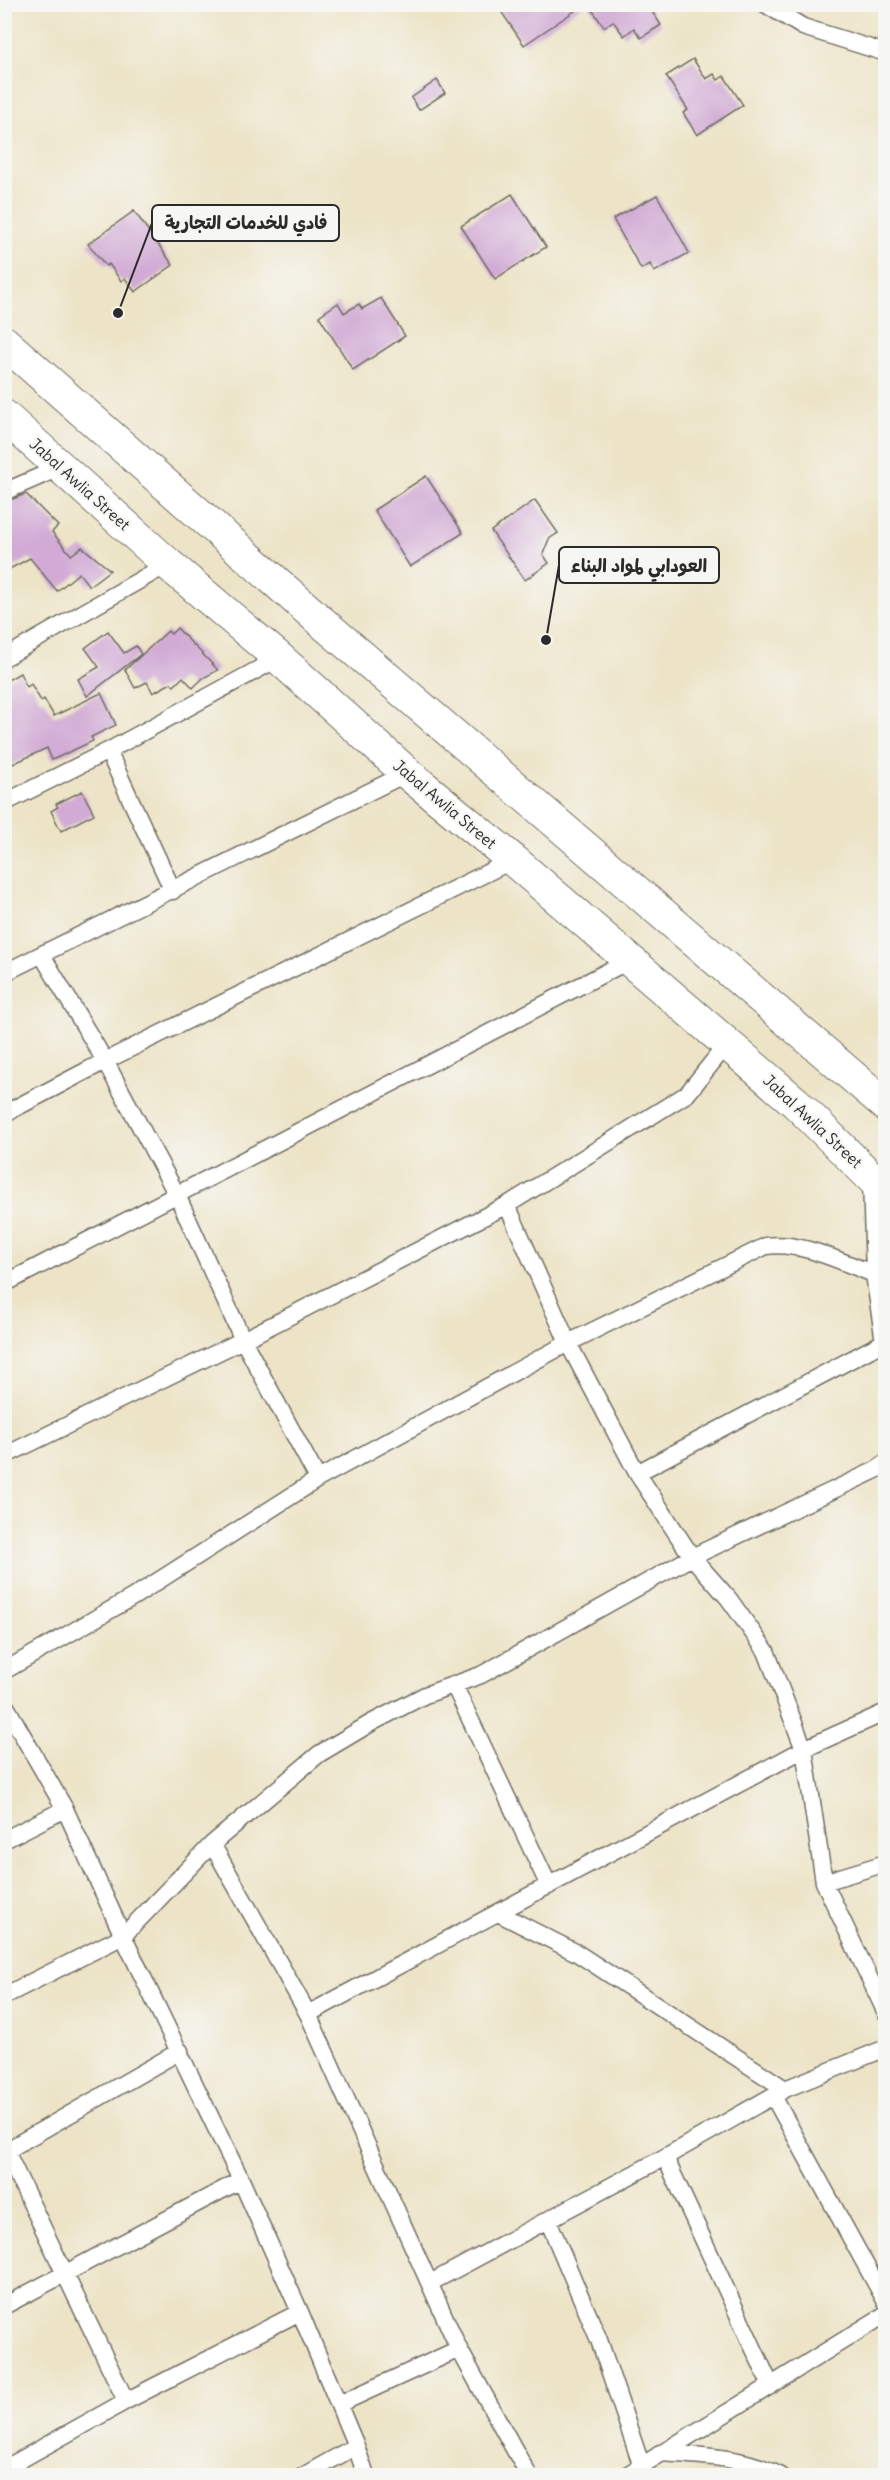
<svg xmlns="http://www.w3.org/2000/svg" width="890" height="2480" font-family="Delius,'Playpen Sans Arabic',sans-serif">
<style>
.building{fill:#d1abd5}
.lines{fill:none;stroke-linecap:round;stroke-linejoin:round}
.street-casing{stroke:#6f6c62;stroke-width:19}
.highway-casing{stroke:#6f6c62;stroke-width:34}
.street{stroke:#fff;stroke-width:16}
.highway{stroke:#fff;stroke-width:32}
.labels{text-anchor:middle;stroke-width:4.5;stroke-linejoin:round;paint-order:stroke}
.street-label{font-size:16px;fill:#2b2b2b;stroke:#f6f6f2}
.leader{fill:none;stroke:#2b2b2b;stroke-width:2}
.callout-dot{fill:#2b2b2b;stroke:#f6f6f2;stroke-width:2}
.callout{fill:#f6f6f2;stroke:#2b2b2b;stroke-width:2}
.callout-label{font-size:18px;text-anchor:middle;font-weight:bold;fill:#2b2b2b}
</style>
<rect width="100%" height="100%" fill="#f6f6f2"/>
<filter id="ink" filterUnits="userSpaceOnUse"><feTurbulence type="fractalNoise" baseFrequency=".0167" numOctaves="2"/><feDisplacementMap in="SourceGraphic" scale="12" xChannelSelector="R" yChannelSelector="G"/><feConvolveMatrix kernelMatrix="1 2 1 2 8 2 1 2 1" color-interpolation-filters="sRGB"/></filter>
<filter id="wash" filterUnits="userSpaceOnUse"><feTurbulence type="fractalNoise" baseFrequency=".008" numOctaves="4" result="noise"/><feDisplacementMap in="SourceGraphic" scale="24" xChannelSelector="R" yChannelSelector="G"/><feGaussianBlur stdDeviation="1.35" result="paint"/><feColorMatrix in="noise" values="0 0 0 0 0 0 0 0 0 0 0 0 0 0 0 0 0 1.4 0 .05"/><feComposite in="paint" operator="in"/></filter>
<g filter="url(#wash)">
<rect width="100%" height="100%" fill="#ede4c7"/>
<g id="blocks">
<path class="building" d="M496,4H585L524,45Z
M588,4H647L661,25L641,38L634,28L624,36L613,21L604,27Z
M693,59L706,79L714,74L718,80L724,76L743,105L697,135L683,113L688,110L666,76Z
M437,80L445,93L419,110L411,98Z
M512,194L546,247L495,279L461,226Z
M657,195L689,253L654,272L650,264L641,269L613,219Z
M134,211L173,265L135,292L125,278L121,281L109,264L106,266L88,244Z
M381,298L405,336L353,370L319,316L338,303L344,313L359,304L362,309Z
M426,476L463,533L410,567L374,510Z
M26,494L58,526L52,532L71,555L82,547L110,570L89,586L79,573L57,591L30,558L4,572V502Z
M535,500L558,533L549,539L543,554L549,563L525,580L491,531Z
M177,628L218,670L203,678L193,688L183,677L174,686L171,683L153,693L147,682L135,688L125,670L168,631L171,634Z
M108,631L124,653L136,646L141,654L87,696L78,679L99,667L85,648Z
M20,673L27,687L31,684L41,701L44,699L54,716L101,693L116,725L91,737L93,741L52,760L47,748L4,768V682Z
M82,791L94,814L61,831L51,811L58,807L56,804Z"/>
</g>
</g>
<g filter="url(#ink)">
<use href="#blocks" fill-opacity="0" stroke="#6f6c62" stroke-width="1.5"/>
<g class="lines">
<defs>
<path id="street" d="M765,4L803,27L886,53
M4,492L61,467
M4,658L168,564
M108,751L173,891
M4,803L108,751L279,658
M42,955L105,1061L177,1195L243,1340L318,1479
M4,973L407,773
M4,1114L105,1061L513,860
M507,1205L568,1343L637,1473L692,1557L729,1599L766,1651L804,1749L824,1882L886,2013
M4,1284L628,961
M4,1456L243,1340L507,1205L687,1094L727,1044
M637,1473L884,1342L874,1274L871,1179
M4,1671L133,1597L318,1479L568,1343L766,1246C802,1241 841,1262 874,1274
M454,1685L549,1886
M4,1703L65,1809L123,1936L241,2180L300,2312L356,2446L366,2476
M4,1840L65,1809
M212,1844L308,2014L459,2349L529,2476
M824,1882L886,1863
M498,1913L577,1953L785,2089
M4,1996L123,1936L212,1844L319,1754L371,1723L425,1695L481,1675L692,1557L878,1469L886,1462
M308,2014L804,1749L886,1712
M773,2096L886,2302
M6,2151L126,2401
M4,2152L180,2051
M665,2157L771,2386
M548,2220L599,2340L641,2464
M430,2283L665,2157L785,2089L886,2048
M4,2306L241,2180
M339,2404L459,2349
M660,2453C701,2456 743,2456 781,2476
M4,2469L126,2401L300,2312
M303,2476L356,2446
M625,2476L886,2314"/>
<path id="highway" d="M4,342L317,618L886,1105
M4,416L168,564L279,658L407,773L513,860L796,1103L886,1192"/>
</defs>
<use href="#street" class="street-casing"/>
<use href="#highway" class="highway-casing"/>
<use href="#street" class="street"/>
<use href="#highway" class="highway"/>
</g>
</g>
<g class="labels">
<g class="street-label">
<text transform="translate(80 484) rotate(42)" y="6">Jabal Awlia Street</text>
<text transform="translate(445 804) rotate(40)" y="6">Jabal Awlia Street</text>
<text transform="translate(813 1121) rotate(43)" y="6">Jabal Awlia Street</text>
</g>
</g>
<path class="leader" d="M118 313L152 223M546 640L559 565"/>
<g class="callout-dot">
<circle cx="118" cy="313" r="6"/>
<circle cx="546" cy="640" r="6"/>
</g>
<g class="callout">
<rect x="152" y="205" width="187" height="36" rx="6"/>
<rect x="559" y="547" width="160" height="36" rx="6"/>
</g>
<g class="callout-label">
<text x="246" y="229">فادي للخدمات التجارية</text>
<text x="639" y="572">العودابي لمواد البناء</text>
</g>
<rect width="890" height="2480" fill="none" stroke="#f6f6f2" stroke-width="24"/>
</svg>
